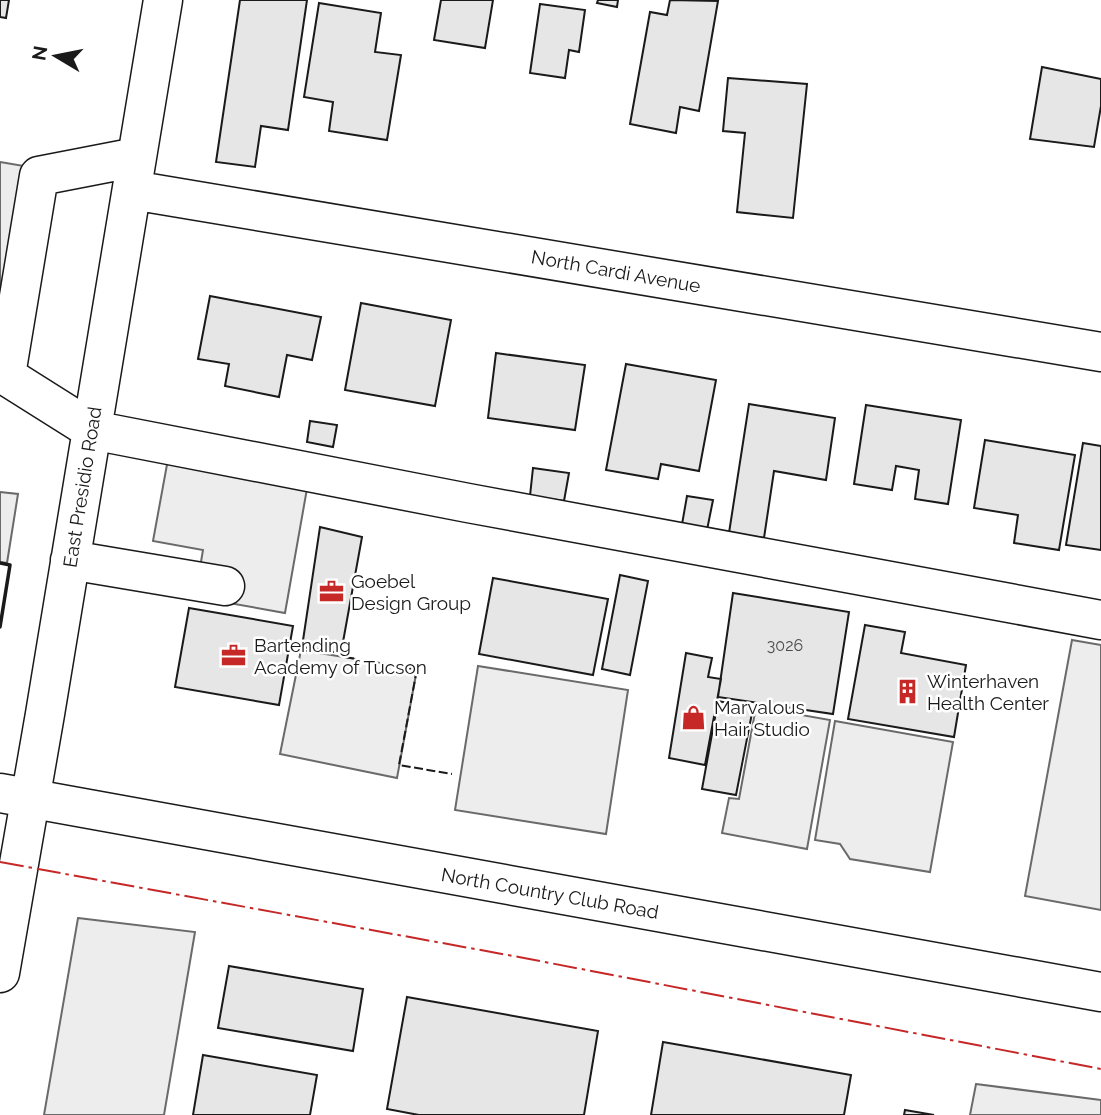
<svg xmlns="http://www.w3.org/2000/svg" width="1101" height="1115" font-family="Raleway,sans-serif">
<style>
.parking{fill:#ededed;stroke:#6a6a6a;stroke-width:2}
.building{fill:#e6e6e6;stroke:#1a1a1a;stroke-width:2}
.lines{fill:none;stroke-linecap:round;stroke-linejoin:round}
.minor-casing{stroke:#1a1a1a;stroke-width:41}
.major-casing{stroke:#1a1a1a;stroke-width:41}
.minor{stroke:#fff;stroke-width:38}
.major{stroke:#fff;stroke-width:38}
.fence{stroke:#1a1a1a;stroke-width:2;stroke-dasharray:9 3.5;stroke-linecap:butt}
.wall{stroke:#1a1a1a;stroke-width:3.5}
.power{stroke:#c62828;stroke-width:2;stroke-dasharray:24 5 3.5 5;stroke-linecap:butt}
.labels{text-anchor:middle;stroke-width:5;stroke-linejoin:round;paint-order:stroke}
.number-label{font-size:16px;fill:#4d4d4d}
.street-label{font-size:19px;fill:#1a1a1a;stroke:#fff}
.poi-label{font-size:19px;fill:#1a1a1a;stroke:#fff;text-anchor:start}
</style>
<rect width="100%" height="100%" fill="#fff"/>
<path class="parking" d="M0,162L24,166L0,324Z
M168,459L308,483L285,613L195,597L203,550L153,541Z
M0,492L18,494L7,563L0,562Z
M1072,640L1101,645V910L1025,896Z
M301,650L417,669L397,778L280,754Z
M478,666L628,690L606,834L455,810Z
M756,707L830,720L807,849L722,833L729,798L739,799Z
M835,721L953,742L930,872L850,859L840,844L815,840Z
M78,918L195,932L164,1115H44Z
M976,1084L1101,1100V1115H970Z"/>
<path class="building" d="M0,0H9L6,18L0,17Z
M240,0H307L288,130L261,126L255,167L216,162Z
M441,0H493L485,48L434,40Z
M598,0H618L617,7L597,3Z
M670,0L718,1L699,111L680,107L676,133L630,124L650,12L667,15Z
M319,3L381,13L375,52L401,55L387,140L329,131L333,102L304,97Z
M540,4L585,10L579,52L569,50L565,78L530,73Z
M1042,67L1101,79V106L1094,147L1030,139Z
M728,78L807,84L793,218L737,212L745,133L723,131Z
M210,296L321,317L312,360L287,355L279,397L225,386L229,364L198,359Z
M361,303L451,320L435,406L345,390Z
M496,353L585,365L575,430L488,418Z
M626,364L716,380L699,471L661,464L658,479L606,470Z
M749,404L835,418L826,480L774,471L764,538L729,533Z
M866,405L961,420L948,504L915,499L919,470L896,466L892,490L854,484Z
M310,421L337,425L333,447L307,442Z
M985,440L1075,455L1059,550L1014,543L1018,515L974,508Z
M1083,443L1101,446V550L1066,545Z
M533,468L569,473L564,501L530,496Z
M687,496L713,500L706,535L681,530Z
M320,527L362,537L341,653L302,647Z
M620,575L648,581L630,675L602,669Z
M493,578L608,599L593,675L479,654Z
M733,593L849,612L833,714L718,697Z
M189,608L293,626L279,705L175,687Z
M865,625L905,632L901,653L966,665L954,737L848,719Z
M686,653L712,658L708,677L721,679L705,765L669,758Z
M718,701L753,708L736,795L702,789Z
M229,966L363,989L353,1051L218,1028Z
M407,997L598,1031L584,1115H419L387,1109Z
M663,1042L851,1075L844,1115H651Z
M203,1055L317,1075L310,1115H193Z
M905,1110L934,1115H904Z"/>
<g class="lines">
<defs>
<path id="minor" d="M132,190L1101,352
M0,372L92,430L468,503L1101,620
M6,375L39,176L137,157
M70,560L225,586
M0,973L45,714L163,0"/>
<path id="major" d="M0,793L1101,992"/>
</defs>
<use href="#minor" class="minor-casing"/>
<use href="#major" class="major-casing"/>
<use href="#minor" class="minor"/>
<use href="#major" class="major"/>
<path class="fence" d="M345,657L373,662
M405,668L417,669L399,765L452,774"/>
<path class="wall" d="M0,563L10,565L0,627"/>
<path class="power" d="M0,862L524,958L1101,1069"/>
</g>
<defs>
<symbol id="office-bare" viewBox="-9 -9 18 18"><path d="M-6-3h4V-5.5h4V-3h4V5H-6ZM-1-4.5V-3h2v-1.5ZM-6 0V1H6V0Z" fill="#c62828" stroke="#fff" stroke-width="2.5" paint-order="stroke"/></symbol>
<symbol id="building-bare" viewBox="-9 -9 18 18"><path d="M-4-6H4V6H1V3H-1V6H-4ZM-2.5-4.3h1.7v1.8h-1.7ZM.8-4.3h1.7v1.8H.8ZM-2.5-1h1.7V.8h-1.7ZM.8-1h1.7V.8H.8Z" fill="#c62828" stroke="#fff" stroke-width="2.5" paint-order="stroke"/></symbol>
<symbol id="shop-bare" viewBox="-9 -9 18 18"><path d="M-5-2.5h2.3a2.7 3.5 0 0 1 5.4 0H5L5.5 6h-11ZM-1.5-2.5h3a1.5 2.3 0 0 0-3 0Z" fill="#c62828" stroke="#fff" stroke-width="2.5" paint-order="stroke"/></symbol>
</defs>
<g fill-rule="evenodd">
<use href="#office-bare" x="314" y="574" width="35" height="35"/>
<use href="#office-bare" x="216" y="638" width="35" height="35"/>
<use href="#building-bare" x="890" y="674" width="35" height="35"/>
<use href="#shop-bare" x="676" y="700" width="35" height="35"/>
</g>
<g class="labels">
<g class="number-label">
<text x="785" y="651">3026</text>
</g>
<g class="street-label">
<text transform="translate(616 271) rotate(10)" y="7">North Cardi Avenue</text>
<text transform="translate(82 487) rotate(-81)" y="7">East Presidio Road</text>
<text transform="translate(550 893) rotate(10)" y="7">North Country Club Road</text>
</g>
<g class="poi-label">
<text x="351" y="588">Goebel<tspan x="351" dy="22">Design Group</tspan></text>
<text x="254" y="652">Bartending<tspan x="254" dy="22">Academy of Tucson</tspan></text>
<text x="927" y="688">Winterhaven<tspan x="927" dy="22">Health Center</tspan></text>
<text x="714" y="714">Marvalous<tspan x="714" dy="22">Hair Studio</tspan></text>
</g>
</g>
<g transform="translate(56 56) rotate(280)" stroke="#ffffff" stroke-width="5" paint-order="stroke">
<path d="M0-5L12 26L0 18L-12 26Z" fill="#1a1a1a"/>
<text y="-10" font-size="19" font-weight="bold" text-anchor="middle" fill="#1a1a1a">N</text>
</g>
</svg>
